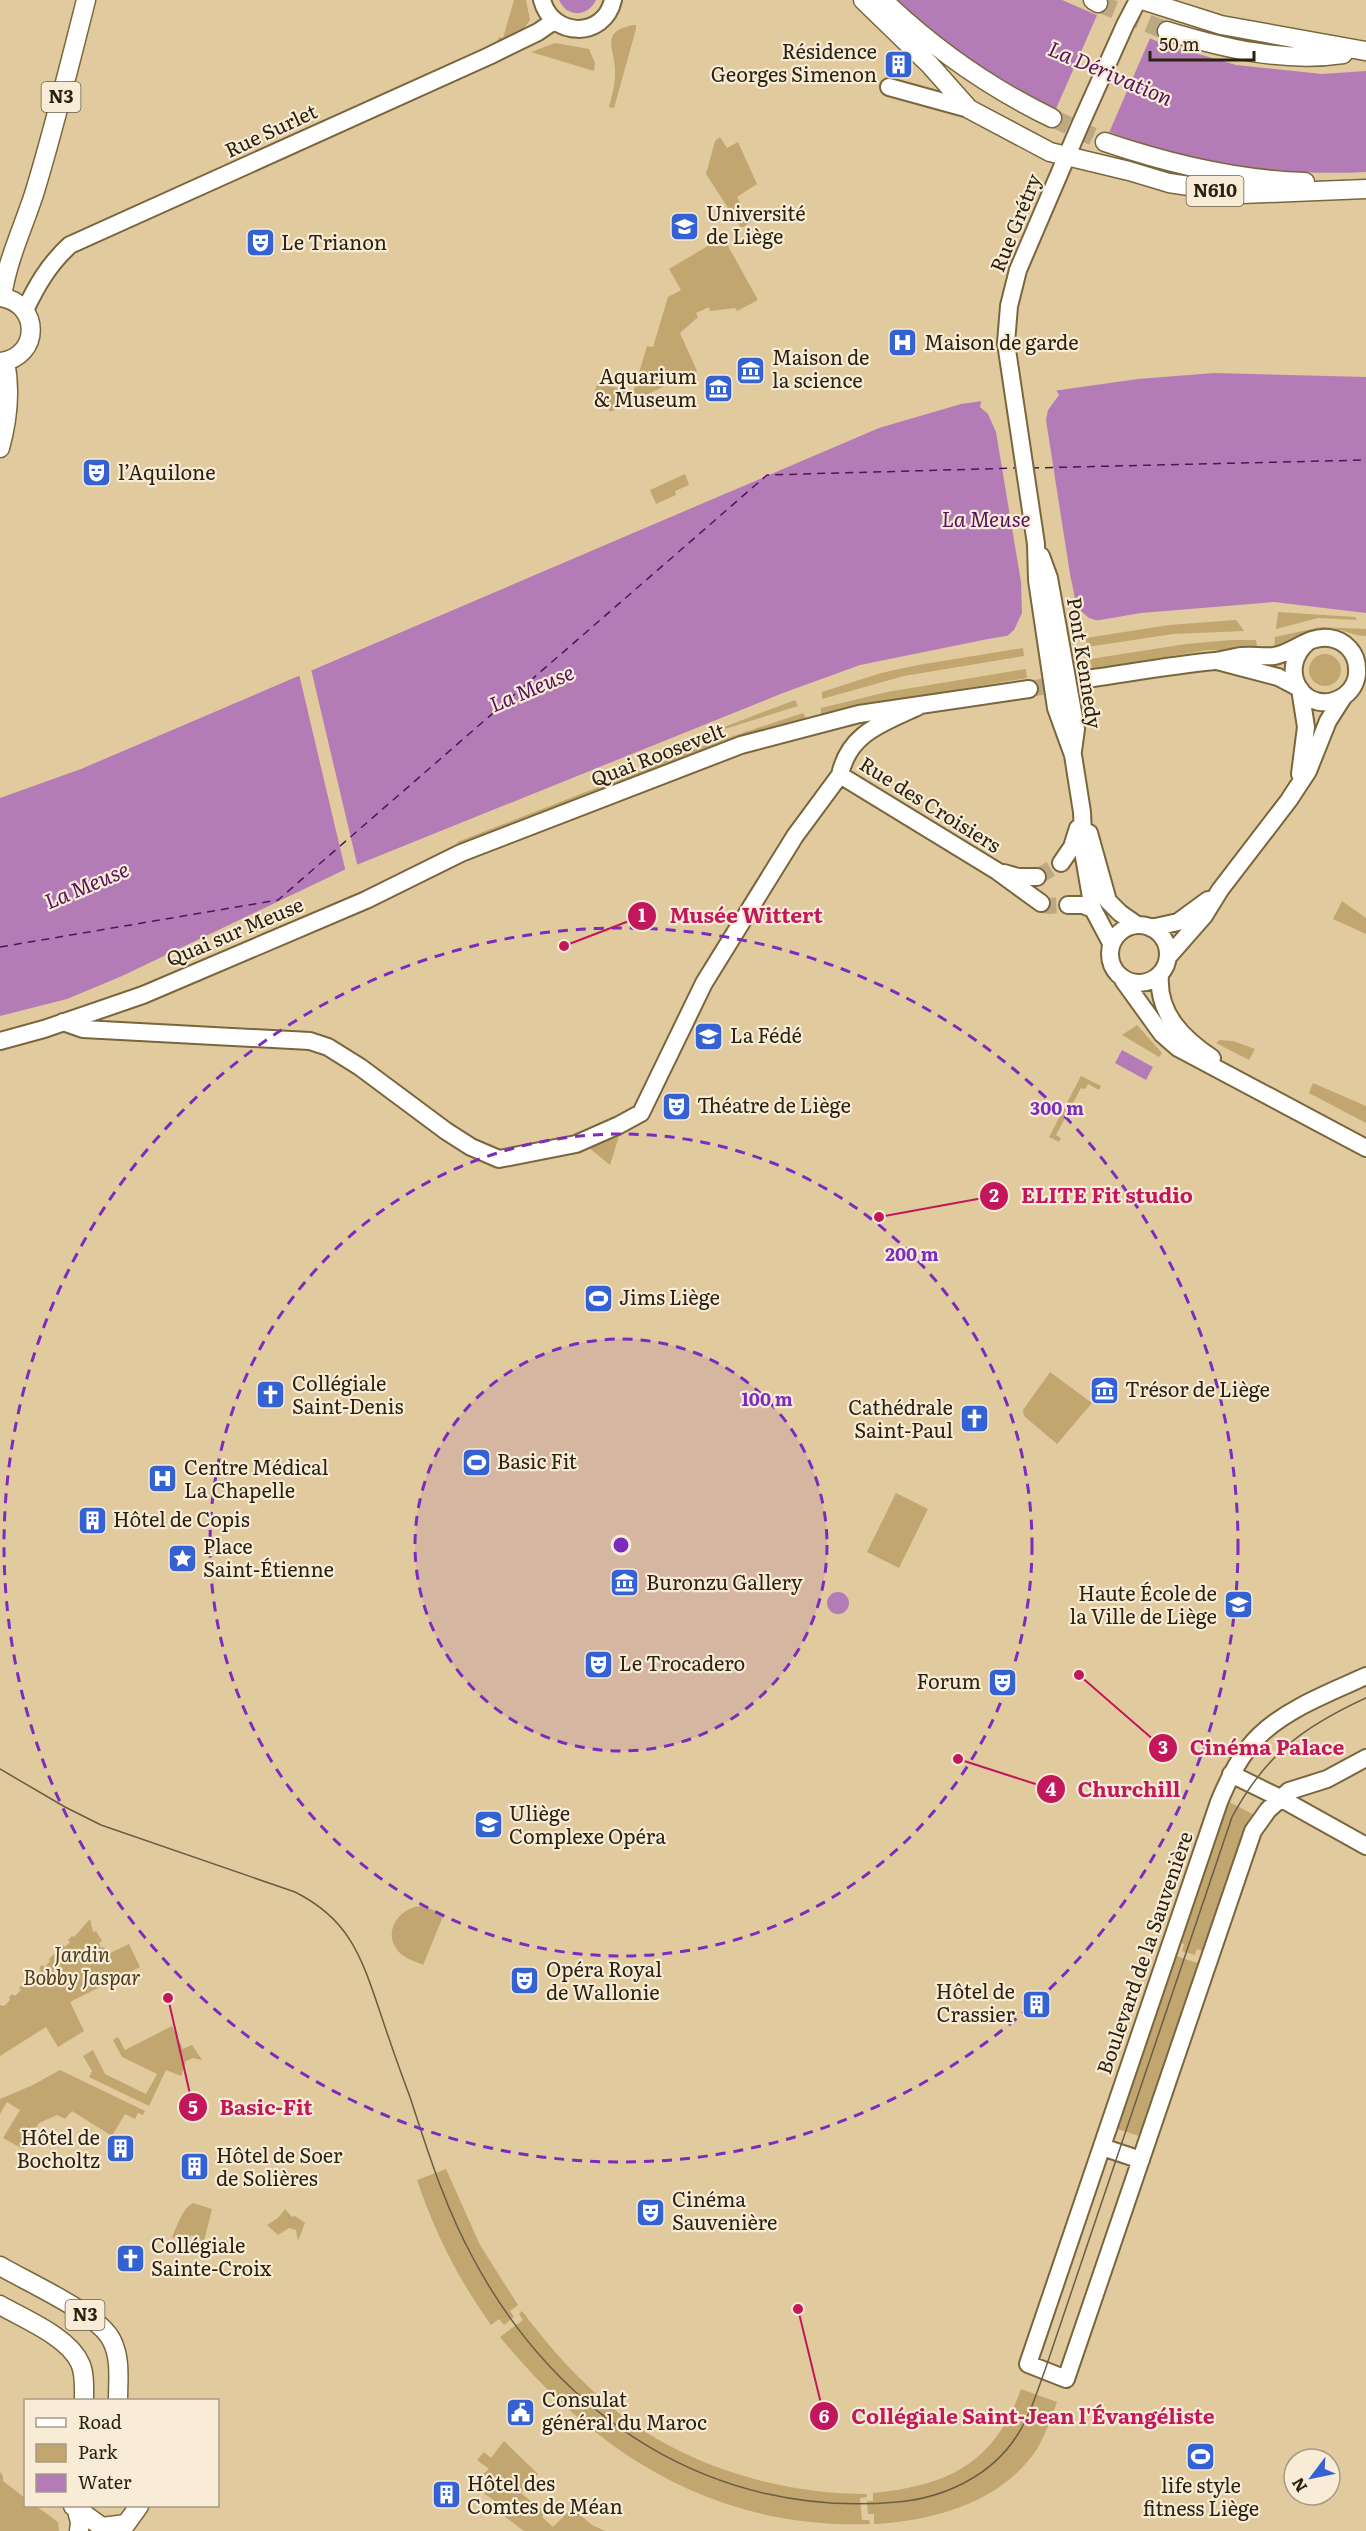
<svg xmlns="http://www.w3.org/2000/svg" width="1366" height="2531" font-family="Literata,serif">
<style>
.green{fill:#c1a670}
.water{fill:#b37cb7}
.pier{fill:#e1ca9e}
.lines{fill:none;stroke-linecap:round;stroke-linejoin:round}
.ferry{stroke:#56115d;stroke-width:1.5;stroke-dasharray:8 6;stroke-linecap:butt}
.secondary-tunnel{stroke:#bca882;stroke-width:16;stroke-dasharray:16 8;stroke-linecap:butt}
.primary-tunnel{stroke:#bca882;stroke-width:18;stroke-dasharray:18 9;stroke-linecap:butt}
.secondary-casing{stroke:#7a663c;stroke-width:20}
.primary-casing{stroke:#7a663c;stroke-width:21}
.secondary{stroke:#fff;stroke-width:16}
.primary{stroke:#fff;stroke-width:18}
.tram{stroke:#6b5d43;stroke-width:1.5}
.ring{fill:none;stroke:#7b2cbf;stroke-width:3;stroke-dasharray:10 8}
.labels{text-anchor:middle;stroke-width:4.5;stroke-linejoin:round;paint-order:stroke}
.shield{fill:#f8ecd6;stroke:#685e4b;stroke-width:1.5}
.shield-label{font-size:18px;font-weight:bold;fill:#2a2110}
.poi-label{font-size:20px;fill:#2a2110;stroke:#f8ecd6;text-anchor:start}
.street-label{font-size:20px;fill:#2a2110;stroke:#f8ecd6}
.park-label{font-size:20px;font-style:italic;fill:#4b3b19;stroke:#f8ecd6}
.water-label{font-size:21px;font-style:italic;fill:#56115d;stroke:#f8ecd6}
.centre{fill:#7b2cbf;stroke:#f8ecd6;stroke-width:3}
.ring-label{font-size:18px;text-anchor:middle;font-weight:bold;fill:#7b2cbf;stroke:#f8ecd6;stroke-width:4.5;stroke-linejoin:round;paint-order:stroke}
.leader{fill:none;stroke:#c2185b;stroke-width:2}
.callout-dot{fill:#c2185b;stroke:#f8ecd6;stroke-width:2}
.mark-label{font-size:18px;text-anchor:middle;font-weight:bold;fill:#fff}
.callout-label{font-size:21px;text-anchor:middle;font-weight:bold;fill:#c2185b;stroke:#f8ecd6;stroke-width:4.5;stroke-linejoin:round;paint-order:stroke}
</style>
<rect width="100%" height="100%" fill="#e1ca9e"/>
<path class="green" d="M514,0H526L530,20L522,31L497,43L499,37L503,38Z
M633,25H636V29L614,108L609,107C612,96 615,85 615,73C616,50 598,32 633,25Z
M555,43L589,49L595,63L594,71L531,52Z
M720,137L727,148L738,142L757,184L737,197L751,222L741,228L706,174L715,141Z
M723,237L758,300L737,311L735,308L710,311L709,307L696,313L698,317L680,333L697,371L610,412L602,394L594,393L598,382L633,393L647,346L653,347L668,297L681,290L669,269Z
M685,474L689,485L675,491L676,495L656,504L650,490Z
M1278,612L1355,617L1357,620L1318,618L1276,629Z
M1236,620L1244,631L1173,634L1087,647L1086,638L1169,625Z
M1321,627L1366,629V636C1353,636 1345,630 1333,628C1310,625 1294,641 1274,649L1275,637Z
M1231,640H1256L1258,650H1208L1092,669L1090,659L1186,644Z
M1023,648L1024,656L904,676L822,699V692L881,673L918,665Z
M1309 670a16 16 0 1 1 32 0a16 16 0 1 1-32 0Z
M1026,669L1027,678L889,701L821,715V708L887,692Z
M795,700L798,706L725,729L724,727Z
M803,713L806,718L755,733L473,840L458,845L457,842L709,744Z
M1342,901L1366,918V934L1333,919Z
M1137,1025L1162,1053L1159,1057L1122,1035Z
M1220,1040L1233,1041L1255,1049L1249,1060L1216,1043Z
M1081,1076L1101,1086L1099,1090L1088,1084L1085,1089L1081,1088L1056,1135L1061,1138L1059,1142L1049,1137Z
M1313,1083L1366,1106V1123L1309,1093Z
M619,1136L610,1165L588,1147Z
M1050,1372L1092,1403L1057,1444L1024,1416L1023,1410Z
M896,1493L928,1509L899,1568L867,1552Z
M1222,1798L1258,1817L1208,1953L1197,1949L1195,1955L1182,1951L1184,1944L1173,1940Z
M422,1906L444,1914L423,1965C416,1962 407,1959 401,1954C380,1935 398,1907 422,1906Z
M90,1919L93,1932L96,1931L102,1941L99,1943L101,1948L104,1947L108,1954L129,1944L140,1967L70,2002L84,2031L58,2047L46,2027L0,2056V2005L4,2006L10,2000L9,1997L12,1994L15,1996L21,1990L19,1988L32,1974L34,1976L41,1970L39,1968L42,1965L45,1967L50,1961L49,1959L63,1945L65,1947L70,1942L68,1940L72,1936L74,1937Z
M1174,1955L1197,1963L1200,1957L1206,1958L1145,2138L1111,2127Z
M172,2026L183,2049L192,2045L202,2060L193,2058L186,2061L181,2076L166,2070L149,2106L89,2077L92,2071L83,2056L93,2050L105,2074L146,2094L157,2074L122,2057L113,2040L118,2037L125,2050Z
M60,2070L145,2111L143,2115L138,2113L135,2119L125,2114L112,2136L72,2111L65,2119L57,2115L39,2123L23,2149L3,2138L20,2110L7,2102L0,2114V2099L33,2085Z
M446,2169L480,2245L518,2305L510,2311L514,2317L504,2325L499,2319L491,2325C457,2277 436,2235 417,2180Z
M193,2203L212,2209L204,2241L191,2235L188,2244L172,2237C177,2226 182,2209 193,2203Z
M285,2209L292,2217L295,2216L305,2223L298,2241L296,2230L289,2228L278,2235L267,2225L278,2218Z
M522,2311C546,2343 572,2373 602,2399C672,2462 773,2494 867,2494V2497L860,2498L862,2520H869L870,2524C713,2529 596,2454 500,2337L523,2320L519,2314Z
M1021,2389L1057,2402C1051,2418 1046,2434 1037,2449C1002,2502 934,2521 874,2524V2514H868L867,2501H873V2493C948,2486 995,2463 1021,2389Z
M504,2441L538,2474L521,2493L544,2512L542,2517L553,2527L572,2508L592,2525L605,2531H524L504,2516L509,2510L480,2491L487,2481L480,2477L489,2469L477,2460L484,2452L491,2458Z
M0,2472L3,2476V2481L25,2498L26,2506H36L58,2522L59,2531H0Z"/>
<path class="water" d="M559,0H596C588,17 567,18 559,0Z
M897,0H1062L1161,43L1236,65L1322,74L1366,71V172C1191,181 1026,118 897,0Z
M1214,373L1366,377V613L1274,602L1141,613L988,639L860,665L783,693L344,870L122,976L67,999L0,1016V798L81,769L879,428L961,404L1138,379Z
M1122,1050L1153,1067L1146,1080L1115,1063Z
M827 1603a11 11 0 1 1 22 0a11 11 0 1 1-22 0Z"/>
<path class="pier" d="M1098,13L1151,36L1108,135L1055,111Z
M1055,388L1059,395L1048,410L1046,420L1070,574L1076,603L1081,611L1089,618L1099,621L1006,637L1014,630L1022,613L1021,582L996,432L988,414L980,407L982,398Z
M311,669L358,868L346,873L299,674Z"/>
<g class="lines">
<path class="ferry" d="M1031,468L1366,460
M0,947L278,900L767,475L1017,468"/>
<path class="secondary-tunnel" d="M1029,689L1093,678
M1037,877L1061,863
M1041,903L1048,906L1068,905"/>
<path class="primary-tunnel" d="M1098,3L1167,31
M1052,118L1105,142"/>
<defs>
<path id="secondary" d="M542,0C552,38 604,39 613,0
M889,87L969,109
M25,310C37,285 49,264 70,245L489,56L538,32L554,21
M1041,556L1049,578L1076,729L1073,751
M1217,661L1278,677L1297,687
M1093,678C1134,672 1174,665 1215,661C1224,660 1233,657 1242,656C1253,655 1263,657 1274,656C1293,653 1309,635 1329,638C1345,640 1357,653 1357,669C1358,679 1353,690 1344,696C1307,720 1273,670 1309,641
M1300,689L1306,727L1300,774
M840,775L997,871L1041,903
M1089,833L1108,901L1120,913L1137,925
M1061,863L1072,847L1078,828
M1004,873L1018,877H1037
M1068,905H1083L1093,909
M1110 954a29 29 0 1 1 58 0a29 29 0 1 1-58 0Z
M1151,928L1178,922L1208,900
M1111,943L1093,909L1084,857L1082,812L1073,755L1056,708L1037,580L1036,544L1006,343L1009,306L1018,270L1081,123L1125,25L1138,0
M1168,957L1204,916L1220,890L1289,800L1308,771L1328,721L1344,696
M1160,975C1157,1013 1182,1038 1212,1058
M1123,980L1162,1034L1178,1048L1366,1148
M63,1022L83,1029L310,1041L328,1047L360,1067L446,1131L471,1147L499,1159L576,1144L619,1125L641,1113L704,983L795,836L840,775C849,732 884,723 919,706
M0,1041L44,1029L143,995L366,900L461,853L741,745L859,714L1029,689
M1366,1676C1331,1692 1288,1708 1260,1735C1241,1753 1229,1778 1219,1802L1028,2364L1066,2379L1253,1831L1268,1810L1289,1791L1327,1779L1366,1758
M1231,1774L1280,1798L1366,1846
M1102,2147L1141,2160"/>
<path id="primary" d="M863,0L930,65L969,109L1050,152L1129,171L1169,183L1242,194L1366,189
M883,0C933,48 990,88 1052,118
M1093,0L1098,3
M1142,0L1221,25L1365,51
M1167,31C1223,48 1284,63 1343,54
M1105,142C1170,164 1237,180 1305,182
M0,297C41,303 41,357 0,362
M2,297C7,260 24,226 35,191C54,128 70,64 86,0
M0,448C8,419 11,391 5,361
M0,2266C27,2282 100,2314 112,2341C121,2359 118,2381 118,2400
M0,2305C24,2319 69,2337 80,2363C85,2373 84,2389 84,2400
M73,2506L102,2527L126,2524
M76,2507L80,2522L79,2531
M121,2531L139,2506"/>
</defs>
<use href="#secondary" class="secondary-casing"/>
<use href="#primary" class="primary-casing"/>
<use href="#secondary" class="secondary"/>
<use href="#primary" class="primary"/>
<path class="tram" d="M0,1769L65,1807L101,1825L295,1892C349,1919 361,1956 379,2009C389,2039 399,2068 410,2097C428,2152 445,2207 473,2258C558,2418 714,2519 897,2502C944,2498 992,2476 1018,2434C1030,2415 1037,2392 1045,2370L1232,1817C1266,1754 1303,1727 1366,1698"/>
</g>
<circle cx="621" cy="1545" r="206" fill="#7b2cbf" fill-opacity=".12"/>
<g class="ring">
<circle cx="621" cy="1545" r="206"/>
<circle cx="621" cy="1545" r="411"/>
<circle cx="621" cy="1545" r="617"/>
</g>
<defs>
<symbol id="building-square" viewBox="-11 -11 22 22"><rect x="-9" y="-9" width="18" height="18" rx="4" fill="#3462d2" stroke="#f8ecd6"/><path d="M-4-6H4V6H1V3H-1V6H-4ZM-2.5-4.3h1.7v1.8h-1.7ZM.8-4.3h1.7v1.8H.8ZM-2.5-1h1.7V.8h-1.7ZM.8-1h1.7V.8H.8Z" fill="#fff"/></symbol>
<symbol id="university-square" viewBox="-11 -11 22 22"><rect x="-9" y="-9" width="18" height="18" rx="4" fill="#3462d2" stroke="#f8ecd6"/><path d="M0-5L7-2L0 1L-7-2ZM-4 1L0 2.5L4 1V4Q0 6-4 4Z" fill="#fff"/></symbol>
<symbol id="theatre-square" viewBox="-11 -11 22 22"><rect x="-9" y="-9" width="18" height="18" rx="4" fill="#3462d2" stroke="#f8ecd6"/><path d="M-5-5.5Q0-4 5-5.5V0Q5 5 0 6Q-5 5-5 0ZM-3.3-2.5H-1v1.5H-3.3ZM1-2.5H3.3v1.5H1ZM-2.8 1Q0 5.5 2.8 1Z" fill="#fff"/></symbol>
<symbol id="hospital-square" viewBox="-11 -11 22 22"><rect x="-9" y="-9" width="18" height="18" rx="4" fill="#3462d2" stroke="#f8ecd6"/><path d="M-5-5h3v3.5h4V-5h3V5h-3V1.5h-4V5h-3Z" fill="#fff"/></symbol>
<symbol id="museum-square" viewBox="-11 -11 22 22"><rect x="-9" y="-9" width="18" height="18" rx="4" fill="#3462d2" stroke="#f8ecd6"/><path d="M0-6L6-3V-2H-6V-3ZM-5-1h2V3h-2ZM-1-1h2V3h-2ZM3-1h2V3H3ZM-6 4H6V6H-6Z" fill="#fff"/></symbol>
<symbol id="stadium-square" viewBox="-11 -11 22 22"><rect x="-9" y="-9" width="18" height="18" rx="4" fill="#3462d2" stroke="#f8ecd6"/><path d="M0-5a6.5 5 0 1 0 0 10a6.5 5 0 1 0 0-10ZM-3.5-1.8h7v3.6h-7Z" fill="#fff"/></symbol>
<symbol id="church-square" viewBox="-11 -11 22 22"><rect x="-9" y="-9" width="18" height="18" rx="4" fill="#3462d2" stroke="#f8ecd6"/><path d="M-1.2-6h2.4v3.5h3.3v2.4h-3.3V6h-2.4V-.1h-3.3v-2.4h3.3Z" fill="#fff"/></symbol>
<symbol id="sight-square" viewBox="-11 -11 22 22"><rect x="-9" y="-9" width="18" height="18" rx="4" fill="#3462d2" stroke="#f8ecd6"/><path d="M0-6L1.8-2.2L6-1.7L2.9 1.2L3.7 5.4L0 3.3L-3.7 5.4L-2.9 1.2L-6-1.7L-1.8-2.2Z" fill="#fff"/></symbol>
<symbol id="civic-square" viewBox="-11 -11 22 22"><rect x="-9" y="-9" width="18" height="18" rx="4" fill="#3462d2" stroke="#f8ecd6"/><path d="M-.6-6.5H3V-4.5H.6V-3L4-1V1h2V6H-6V1h2V-1L-.6-3ZM-1.2 2.5V6h2.4V2.5Z" fill="#fff"/></symbol>
</defs>
<g fill-rule="evenodd">
<use href="#building-square" x="882" y="48" width="33" height="33"/>
<use href="#university-square" x="668" y="210" width="33" height="33"/>
<use href="#theatre-square" x="244" y="226" width="33" height="33"/>
<use href="#hospital-square" x="886" y="326" width="33" height="33"/>
<use href="#museum-square" x="734" y="354" width="33" height="33"/>
<use href="#museum-square" x="702" y="372" width="33" height="33"/>
<use href="#theatre-square" x="80" y="456" width="33" height="33"/>
<use href="#university-square" x="692" y="1020" width="33" height="33"/>
<use href="#theatre-square" x="660" y="1090" width="33" height="33"/>
<use href="#stadium-square" x="582" y="1282" width="33" height="33"/>
<use href="#museum-square" x="1088" y="1374" width="33" height="33"/>
<use href="#church-square" x="254" y="1378" width="33" height="33"/>
<use href="#church-square" x="958" y="1402" width="33" height="33"/>
<use href="#stadium-square" x="460" y="1446" width="33" height="33"/>
<use href="#hospital-square" x="146" y="1462" width="33" height="33"/>
<use href="#building-square" x="76" y="1504" width="33" height="33"/>
<use href="#sight-square" x="166" y="1542" width="33" height="33"/>
<use href="#museum-square" x="608" y="1566" width="33" height="33"/>
<use href="#university-square" x="1222" y="1588" width="33" height="33"/>
<use href="#theatre-square" x="582" y="1648" width="33" height="33"/>
<use href="#theatre-square" x="986" y="1666" width="33" height="33"/>
<use href="#university-square" x="472" y="1808" width="33" height="33"/>
<use href="#theatre-square" x="508" y="1964" width="33" height="33"/>
<use href="#building-square" x="1020" y="1988" width="33" height="33"/>
<use href="#building-square" x="104" y="2132" width="33" height="33"/>
<use href="#building-square" x="178" y="2150" width="33" height="33"/>
<use href="#theatre-square" x="634" y="2196" width="33" height="33"/>
<use href="#church-square" x="114" y="2242" width="33" height="33"/>
<use href="#civic-square" x="504" y="2396" width="33" height="33"/>
<use href="#stadium-square" x="1184" y="2440" width="33" height="33"/>
<use href="#building-square" x="430" y="2478" width="33" height="33"/>
</g>
<g class="labels">
<g class="shield">
<rect x="41.5" y="82" width="39" height="30" rx="4.5"/>
<rect x="1186.5" y="176" width="57" height="30" rx="4.5"/>
<rect x="65.5" y="2300" width="39" height="30" rx="4.5"/>
</g>
<g class="shield-label">
<text x="61" y="103">N3</text>
<text x="1215" y="197">N610</text>
<text x="85" y="2321">N3</text>
</g>
<g class="poi-label">
<text x="877" y="59" text-anchor="end">Résidence<tspan x="877" dy="23">Georges Simenon</tspan></text>
<text x="706" y="221">Université<tspan x="706" dy="23">de Liège</tspan></text>
<text x="281" y="250">Le Trianon</text>
<text x="924" y="350">Maison de garde</text>
<text x="772" y="365">Maison de<tspan x="772" dy="23">la science</tspan></text>
<text x="697" y="384" text-anchor="end">Aquarium<tspan x="697" dy="23">&amp; Museum</tspan></text>
<text x="118" y="480">l’Aquilone</text>
<text x="730" y="1043">La Fédé</text>
<text x="697" y="1113">Théatre de Liège</text>
<text x="619" y="1305">Jims Liège</text>
<text x="292" y="1391">Collégiale<tspan x="292" dy="23">Saint-Denis</tspan></text>
<text x="1125" y="1397">Trésor de Liège</text>
<text x="953" y="1415" text-anchor="end">Cathédrale<tspan x="953" dy="23">Saint-Paul</tspan></text>
<text x="497" y="1469">Basic Fit</text>
<text x="184" y="1475">Centre Médical<tspan x="184" dy="23">La Chapelle</tspan></text>
<text x="113" y="1527">Hôtel de Copis</text>
<text x="203" y="1554">Place<tspan x="203" dy="23">Saint-Étienne</tspan></text>
<text x="646" y="1590">Buronzu Gallery</text>
<text x="1217" y="1601" text-anchor="end">Haute École de<tspan x="1217" dy="23">la Ville de Liège</tspan></text>
<text x="619" y="1671">Le Trocadero</text>
<text x="981" y="1689" text-anchor="end">Forum</text>
<text x="509" y="1821">Uliège<tspan x="509" dy="23">Complexe Opéra</tspan></text>
<text x="546" y="1977">Opéra Royal<tspan x="546" dy="23">de Wallonie</tspan></text>
<text x="1015" y="1999" text-anchor="end">Hôtel de<tspan x="1015" dy="23">Crassier</tspan></text>
<text x="100" y="2145" text-anchor="end">Hôtel de<tspan x="100" dy="23">Bocholtz</tspan></text>
<text x="216" y="2163">Hôtel de Soer<tspan x="216" dy="23">de Solières</tspan></text>
<text x="672" y="2207">Cinéma<tspan x="672" dy="23">Sauvenière</tspan></text>
<text x="151" y="2253">Collégiale<tspan x="151" dy="23">Sainte-Croix</tspan></text>
<text x="542" y="2407">Consulat<tspan x="542" dy="23">général du Maroc</tspan></text>
<text x="467" y="2491">Hôtel des<tspan x="467" dy="23">Comtes de Méan</tspan></text>
<text x="1201" y="2493" text-anchor="middle">life style<tspan x="1201" dy="23">fitness Liège</tspan></text>
</g>
<g class="street-label">
<text transform="translate(271 131) rotate(-25)" y="7">Rue Surlet</text>
<text transform="translate(1016 223) rotate(-68)" y="7">Rue Grétry</text>
<text transform="translate(1084 663) rotate(81)" y="7">Pont Kennedy</text>
<text transform="translate(658 755) rotate(-21)" y="7">Quai Roosevelt</text>
<text transform="translate(930 805) rotate(32)" y="7">Rue des Croisiers</text>
<text transform="translate(235 932) rotate(-23)" y="7">Quai sur Meuse</text>
<text transform="translate(1145 1953) rotate(-71)" y="7">Boulevard de la Sauvenière</text>
</g>
<g class="park-label">
<text x="82" y="1962">Jardin<tspan x="82" dy="23">Bobby Jaspar</tspan></text>
</g>
<g class="water-label">
<text transform="translate(1110 74) rotate(23)" y="7">La Dérivation</text>
<text x="986" y="527">La Meuse</text>
<text transform="translate(532 689) rotate(-23)" y="7">La Meuse</text>
<text transform="translate(87 886) rotate(-23)" y="7">La Meuse</text>
</g>
</g>
<circle cx="621" cy="1545" r="9" class="centre"/>
<g class="ring-label">
<text x="1057" y="1115">300 m</text>
<text x="912" y="1261">200 m</text>
<text x="767" y="1406">100 m</text>
</g>
<path class="leader" d="M564 946L642 916M879 1217L994 1196M1079 1675L1163 1748M958 1759L1051 1789M168 1998L193 2107M798 2309L824 2416"/>
<g class="callout-dot">
<circle cx="564" cy="946" r="6"/>
<circle cx="879" cy="1217" r="6"/>
<circle cx="1079" cy="1675" r="6"/>
<circle cx="958" cy="1759" r="6"/>
<circle cx="168" cy="1998" r="6"/>
<circle cx="798" cy="2309" r="6"/>
<circle cx="642" cy="916" r="15"/>
<circle cx="994" cy="1196" r="15"/>
<circle cx="1163" cy="1748" r="15"/>
<circle cx="1051" cy="1789" r="15"/>
<circle cx="193" cy="2107" r="15"/>
<circle cx="824" cy="2416" r="15"/>
</g>
<g class="mark-label">
<text x="642" y="922">1</text>
<text x="994" y="1202">2</text>
<text x="1163" y="1754">3</text>
<text x="1051" y="1796">4</text>
<text x="193" y="2114">5</text>
<text x="824" y="2423">6</text>
</g>
<g class="callout-label">
<text x="746" y="923">Musée Wittert</text>
<text x="1107" y="1203">ELITE Fit studio</text>
<text x="1267" y="1755">Cinéma Palace</text>
<text x="1129" y="1797">Churchill</text>
<text x="266" y="2115">Basic-Fit</text>
<text x="1033" y="2424">Collégiale Saint-Jean l'Évangéliste</text>
</g>
<rect x="24" y="2399" width="195" height="108" fill="#f8ecd6" stroke="#a69b87" stroke-width="1.5"/>
<rect x="36" y="2418" width="30" height="9" fill="#ffffff" stroke="#a69b87" stroke-width="1.5"/>
<text x="78" y="2429" font-size="18" fill="#2a2110">Road</text>
<rect x="36" y="2444" width="30" height="18" fill="#c1a670" stroke="#a69b87" stroke-width="1.5"/>
<text x="78" y="2459" font-size="18" fill="#2a2110">Park</text>
<rect x="36" y="2474" width="30" height="18" fill="#b37cb7" stroke="#a69b87" stroke-width="1.5"/>
<text x="78" y="2489" font-size="18" fill="#2a2110">Water</text>
<g transform="translate(1312 2477) rotate(238)"><circle r="28" fill="#f8ecd6" stroke="#a69b87" stroke-width="1.5"/>
<path d="M0-4.5L10 22L0 15L-10 22Z" fill="#3462d2"/>
<text y="-9" font-size="16" font-weight="bold" text-anchor="middle" fill="#2a2110">N</text>
</g>
<path d="M1150 51v9h104v-9" fill="none" stroke="#2a2110" stroke-width="3"/>
<text x="1159" y="51" font-size="18" fill="#2a2110" stroke="#f8ecd6" stroke-width="4.5" paint-order="stroke">50 m</text>
</svg>
